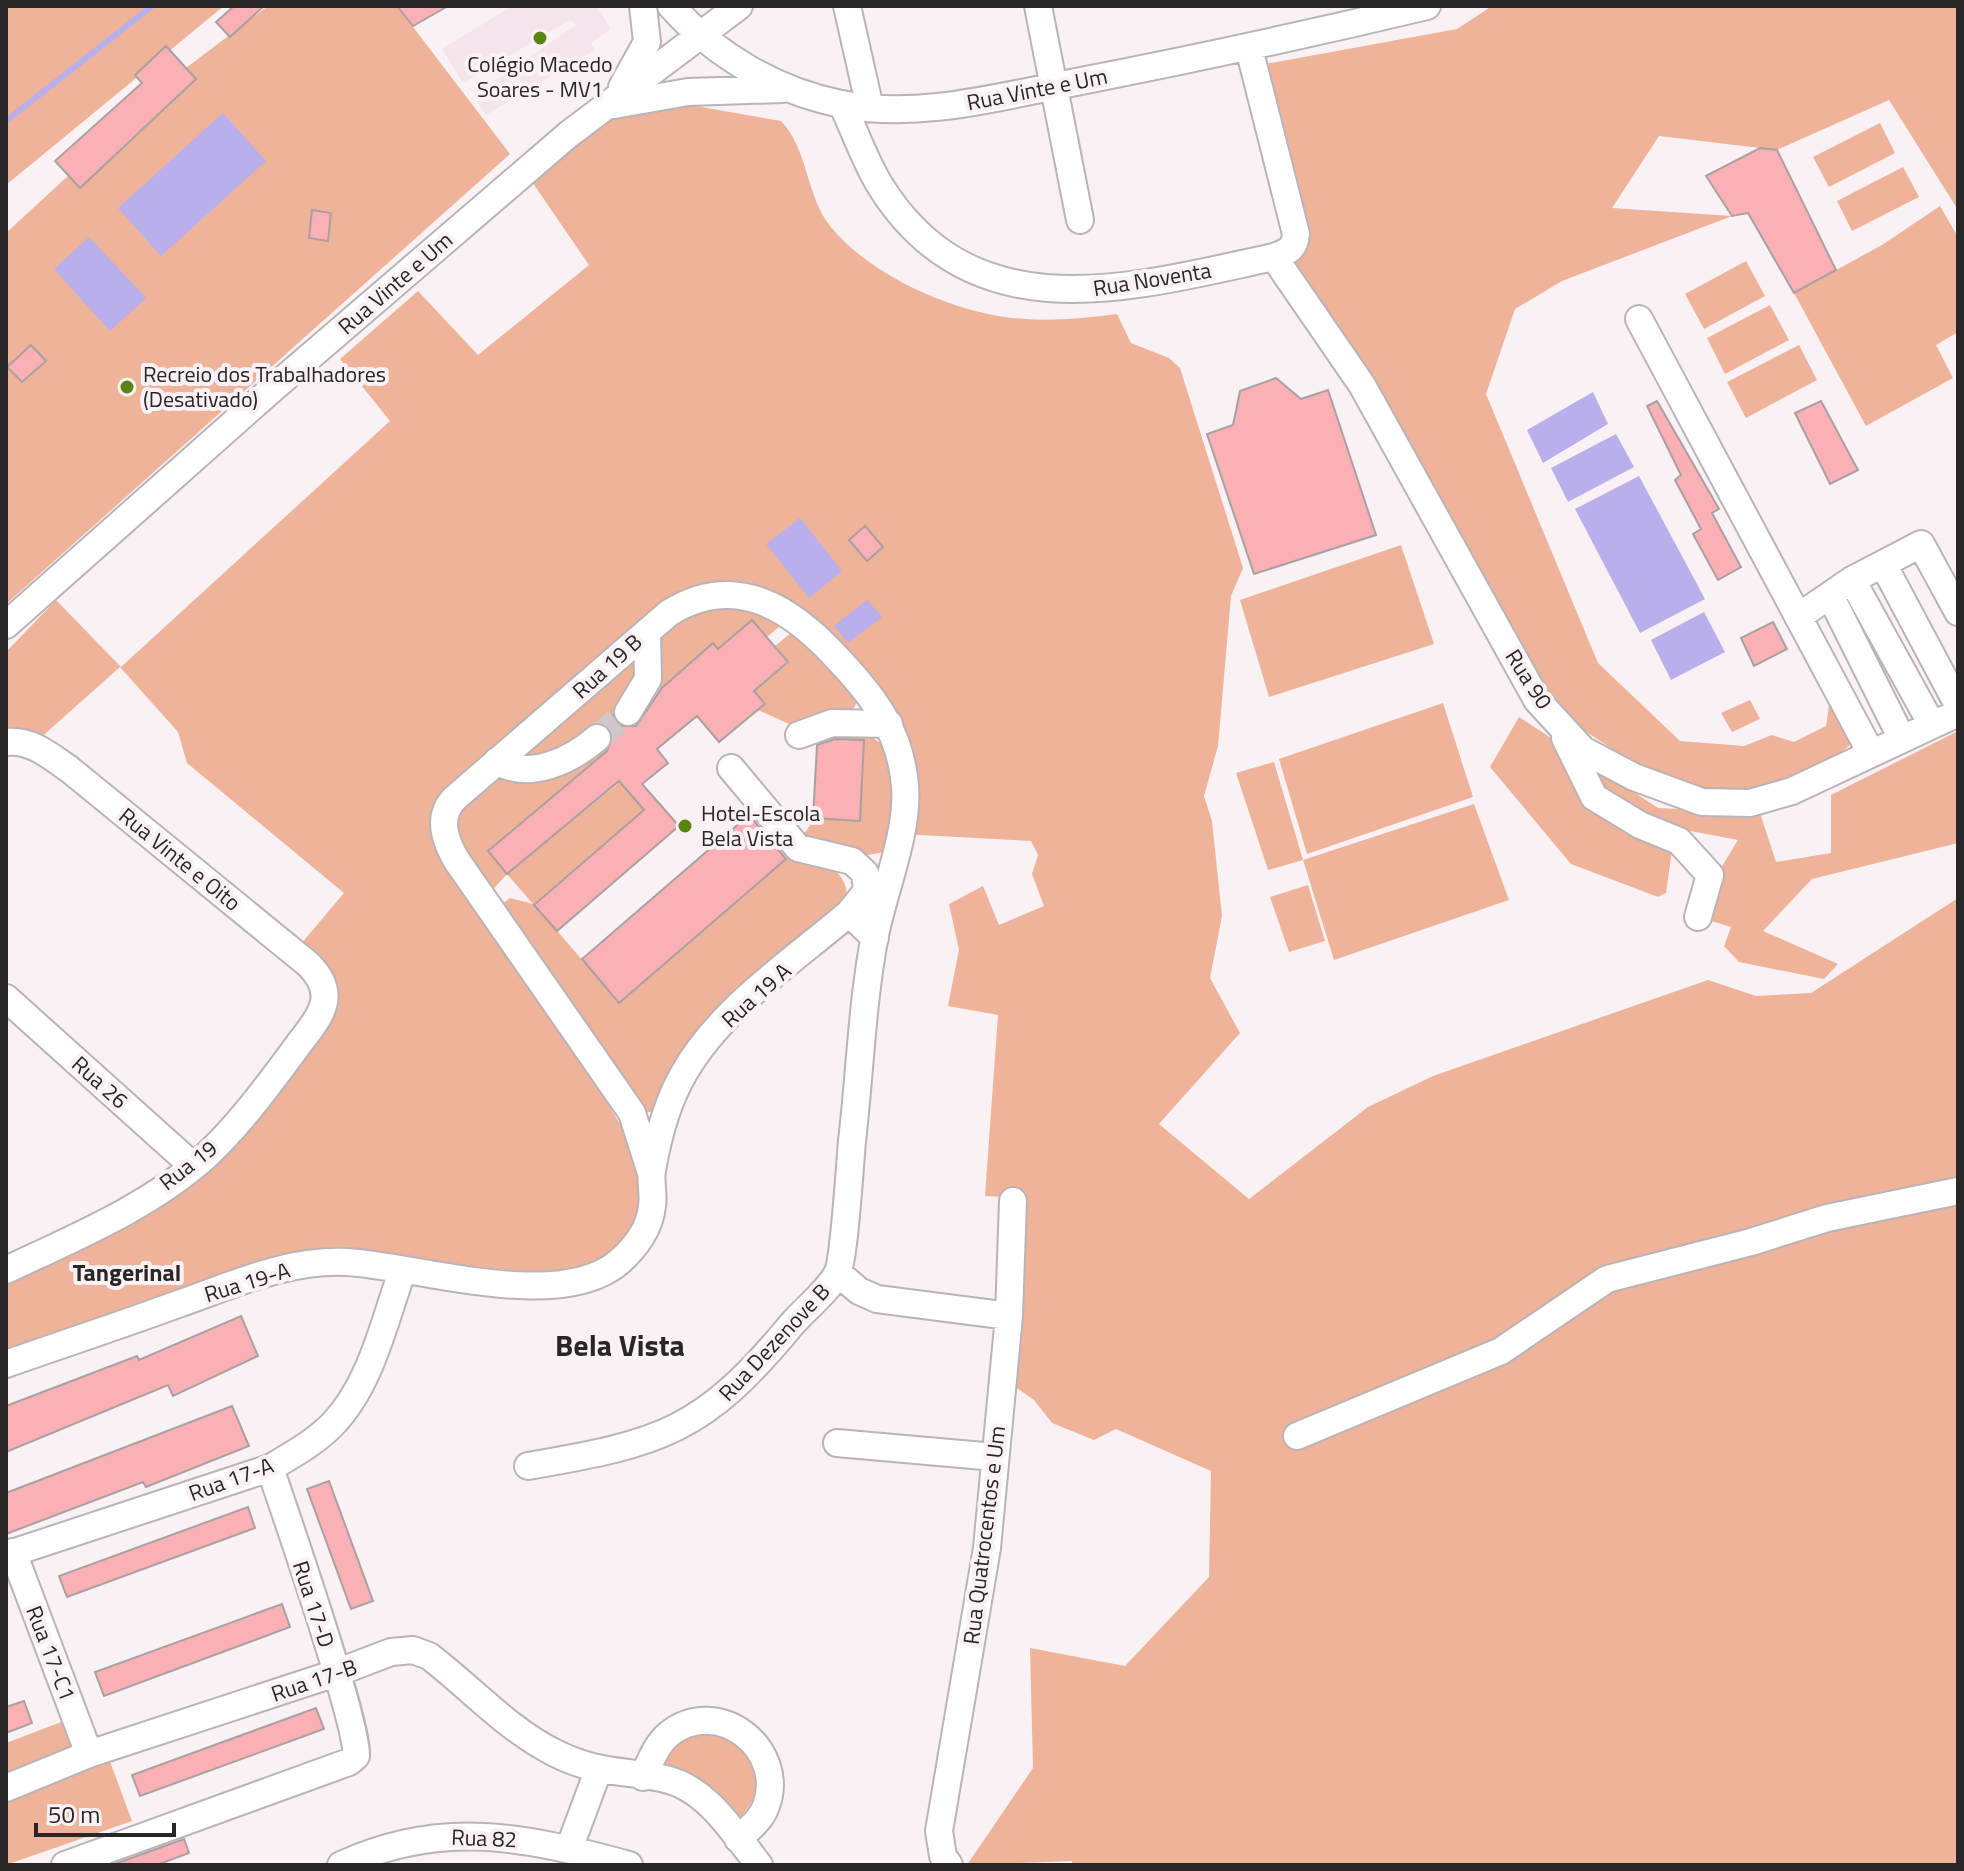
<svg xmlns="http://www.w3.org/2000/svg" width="1964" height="1871" font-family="'Titillium Web',sans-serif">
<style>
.built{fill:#f5e4ec}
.green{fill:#eeb399}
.water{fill:#b8afec}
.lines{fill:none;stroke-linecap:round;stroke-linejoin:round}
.stream{stroke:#b8afec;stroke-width:6}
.building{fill:#fab0b4;stroke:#aaa0a0;stroke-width:2}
.minor-tunnel{stroke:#d0c8cc;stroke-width:26;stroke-dasharray:26 13;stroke-linecap:butt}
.minor-casing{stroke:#bbb3b7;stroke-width:30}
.minor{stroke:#fff;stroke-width:26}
.poi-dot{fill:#5b8511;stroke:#faf1f5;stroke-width:3}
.labels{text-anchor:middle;stroke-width:8;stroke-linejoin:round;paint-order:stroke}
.poi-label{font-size:22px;fill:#292627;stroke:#faf1f5;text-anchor:start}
.street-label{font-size:22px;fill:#292627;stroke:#faf1f5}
.neighbourhood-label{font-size:24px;font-weight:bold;fill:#292627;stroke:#faf1f5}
.district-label{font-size:30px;font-weight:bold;fill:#292627;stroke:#faf1f5}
</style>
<rect width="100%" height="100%" fill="#faf1f5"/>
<path class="built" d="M512,6H597L611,29L591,43L595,50L486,115L473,96L576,25L570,20L463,83L442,49Z"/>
<path class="green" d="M6,6H224L6,185Z
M268,6H397L510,154L6,604V233L182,71Z
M1492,6H1958V210L1889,100L1777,150L1659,136L1612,208L1732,216L1562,281L1515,309L1486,394L1598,663L1680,741L1744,746L1772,735L1794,742L1826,726L1829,705L1845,709L1854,741L1842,752L1745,797L1662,782L1531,695L1289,272L1307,243L1260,65L1457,29Z
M678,103L781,121C808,149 806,195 830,226C871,277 960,316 1025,319C1056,321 1086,318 1117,314L1131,343L1169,358L1180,368L1243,568L1231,596L1218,746L1204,796L1212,821L1222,916L1210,978L1240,1033L1159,1124L1249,1199L1368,1107L1433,1076L1708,980L1756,996L1811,993L1958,898V1865H1072V1861L967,1865L1033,1768L1030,1648L1125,1666L1209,1577L1211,1471L1116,1429L1094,1440L1052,1423L1034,1400L1008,1382L1025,1198L985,1196L998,1015L948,1006L959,950L949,904L983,886L999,925L1044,906L1032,874L1038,855L1031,841L901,834L905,769L804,618L694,588L660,603L435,813L633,1146L642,1170L639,1214L620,1248L589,1267L545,1274L361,1254L6,1355V1278L167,1192L336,1001V985L300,945L344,893L187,763L178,732L120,667L37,741L6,734V652L56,600L121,667L390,421L340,359L418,291L478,355L589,265L528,176L612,114Z
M1880,123L1895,153L1829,187L1813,157Z
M1903,167L1919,197L1852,231L1837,201Z
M1940,206L1958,237V332L1936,345L1953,378L1866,426L1794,293L1882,245Z
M1746,261L1765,296L1704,329L1685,294Z
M1770,305L1789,340L1725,374L1707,338Z
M1799,345L1817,380L1746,418L1727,382Z
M1401,545L1434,644L1269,697L1240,600Z
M698,601L791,617L767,637L751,620L718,649L713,643L630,715L623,707L592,732L607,751L488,851L507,874L620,782L644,811L535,905L619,1003L792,854C820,863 849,866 847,902L654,1112H639L493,911L510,898L533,904L507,874L485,898L447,820Z
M801,625L859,699L850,714L798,728L758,710L765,704L754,691L788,662L775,646Z
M1750,700L1760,719L1732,732L1721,713Z
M1443,703L1473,797L1307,854L1279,759Z
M1519,717L1658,808L1760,813L1776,862L1831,853V795L1958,731V843L1812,879L1763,931L1838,964L1824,979L1739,962L1724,946L1731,927L1698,917L1713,881L1738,840L1675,828L1666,893L1658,897L1571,864L1490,767Z
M863,733C921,759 896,807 884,852L863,856L801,839L864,741L818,738L810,734Z
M1274,762L1303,860L1474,804L1509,900L1334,960L1303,860L1268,870L1236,773Z
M1308,885L1325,941L1289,952L1270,897Z
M72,1718L83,1746L6,1775V1743Z
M708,1725L749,1745L765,1783L741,1817L680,1771L657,1762L677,1735Z
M108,1756L132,1821L6,1865V1793Z"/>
<path class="water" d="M223,113L266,161L161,256L118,208Z
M89,237L146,298L110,331L54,269Z
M1593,392L1608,424L1543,463L1527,430Z
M1616,434L1634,467L1568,502L1551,468Z
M1639,476L1705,599L1640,633L1575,509Z
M800,518L842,571L809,598L766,544Z
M867,600L882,617L848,643L834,626Z
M1704,612L1725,652L1671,680L1651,640Z"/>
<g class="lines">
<path class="stream" d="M6,121L152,6"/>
</g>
<path class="building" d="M234,6H264L230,37L216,22Z
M397,6H448L413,26Z
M166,46L196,79L80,188L55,161L142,83L135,75Z
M1760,148L1777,150L1836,270L1794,293L1748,213L1732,216L1706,176Z
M312,210L331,213L328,241L309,238Z
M31,345L46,361L22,382L7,367Z
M1276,378L1301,399L1328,390L1376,535L1254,574L1207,434L1233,425L1240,391Z
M1657,401L1719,509L1712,513L1741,567L1718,580L1693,534L1701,529L1675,480L1681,475L1647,406Z
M1821,401L1858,470L1830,484L1795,413Z
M865,526L883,547L867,561L849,540Z
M752,620L788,662L754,691L765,704L719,742L697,716L657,749L668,763L642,784L679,826L557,931L534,905L644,810L619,781L507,874L488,851L607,751L613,735L603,723L613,715L620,726H636L662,688L713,643L718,649Z
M1773,622L1787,649L1754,666L1741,638Z
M835,739L864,740L860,821L813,818L817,745Z
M749,815L786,859L619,1003L582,959Z
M241,1316L258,1356L173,1396L168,1385L6,1452V1406L137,1356L139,1360Z
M232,1406L249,1446L146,1487L143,1482L6,1534V1493Z
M329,1481L373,1601L351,1609L307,1489Z
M248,1507L255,1528L67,1597L59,1576Z
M282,1604L290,1627L104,1696L95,1672Z
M24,1701L32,1723L6,1733V1707Z
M316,1708L324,1729L140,1796L132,1775Z
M184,1839L189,1853L157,1865H112Z"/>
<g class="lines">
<path class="minor-tunnel" d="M597,738L628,712"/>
<defs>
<path id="minor" d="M671,6C716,56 776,91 841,104C918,120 1001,96 1076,82C1194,59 1310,34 1427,6
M847,6L870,108
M1038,6L1080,220
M622,87L647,42L643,6
M842,104C855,131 865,162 881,187C974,335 1134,287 1274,257C1287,252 1295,249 1296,234L1249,48
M614,105L688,92L782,89
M1274,257L1362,385L1537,700L1583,750L1634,777L1702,802L1750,803L1792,791L1958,713
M1639,319L1871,753
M1883,564L1958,705
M1852,580L1932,725
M1831,597L1902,739
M1798,617L1852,580L1921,544L1958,612
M6,625L271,390L569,134L739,6
M628,712L648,679L647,632
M799,735L832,723L889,724
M1565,738L1594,797L1640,825L1679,841L1710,875L1698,917
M6,742C31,739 50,756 69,769L308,964C343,998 315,1021 293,1052C266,1088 240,1124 207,1155C151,1206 74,1238 6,1270
M497,761C529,781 572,760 597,738
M731,768L798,848L852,861L865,873L867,891L849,913
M6,998L193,1166
M838,1273L859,1291L877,1299L1009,1316
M6,1364C63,1344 121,1325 178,1304C233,1285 287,1259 347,1262C418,1266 559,1313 619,1262C635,1248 650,1228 652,1206C654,1194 650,1182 652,1170C658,1136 667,1102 684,1073C721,1008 793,961 849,913L875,938
M1297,1436L1501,1351L1607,1279L1751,1242L1827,1218L1958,1191
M837,1443L995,1457
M528,1466C662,1443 703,1432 792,1324C806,1308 827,1292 837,1274C844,1261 850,1164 852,1141C860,1073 862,1002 875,935C884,890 909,831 905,786C901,733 874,697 839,660C793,609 736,571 669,613L455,798C436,817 445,841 457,861L632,1113L651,1173
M13,1552L89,1754
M6,1555L270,1468C292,1455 314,1443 332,1425C371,1385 384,1322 402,1272
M643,1777C650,1762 656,1745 669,1734C718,1695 787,1749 766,1806C761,1820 749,1829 738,1839
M6,1788L89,1754L336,1673L391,1652L413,1650L429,1656C471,1688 507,1729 555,1753C595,1773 619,1770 661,1778C706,1786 733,1832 759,1865
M569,1849L598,1771
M65,1865L349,1762L356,1756C362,1735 283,1506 270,1468
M341,1865C443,1818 526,1837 629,1865
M949,1865L943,1856L939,1831L987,1548L1009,1316L1013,1201"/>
</defs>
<use href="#minor" class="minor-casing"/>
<use href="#minor" class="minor"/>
</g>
<g class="poi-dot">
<circle cx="540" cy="38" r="8"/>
<circle cx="127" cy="387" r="8"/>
<circle cx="685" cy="826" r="8"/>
</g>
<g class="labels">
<g class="poi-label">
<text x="540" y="72" text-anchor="middle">Colégio Macedo<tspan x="540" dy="25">Soares - MV1</tspan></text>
<text x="143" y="382">Recreio dos Trabalhadores<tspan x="143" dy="25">(Desativado)</tspan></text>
<text x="701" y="821">Hotel-Escola<tspan x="701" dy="25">Bela Vista</tspan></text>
</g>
<g class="street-label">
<text transform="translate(1037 89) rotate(-11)" y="8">Rua Vinte e Um</text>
<text transform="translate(1152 279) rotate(-9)" y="8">Rua Noventa</text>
<text transform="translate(395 283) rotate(-41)" y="8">Rua Vinte e Um</text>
<text transform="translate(607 666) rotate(-42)" y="8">Rua 19 B</text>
<text transform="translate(1529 679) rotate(57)" y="8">Rua 90</text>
<text transform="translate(180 859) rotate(39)" y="8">Rua Vinte e Oito</text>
<text transform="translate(756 995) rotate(-42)" y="8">Rua 19 A</text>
<text transform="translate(100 1082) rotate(42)" y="8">Rua 26</text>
<text transform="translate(188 1165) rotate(-38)" y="8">Rua 19</text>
<text transform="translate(247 1282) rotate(-17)" y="8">Rua 19-A</text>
<text transform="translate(774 1342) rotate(-47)" y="8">Rua Dezenove B</text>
<text transform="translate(231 1479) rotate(-20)" y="8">Rua 17-A</text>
<text transform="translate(984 1535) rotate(-83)" y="8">Rua Quatrocentos e Um</text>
<text transform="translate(314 1604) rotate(72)" y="8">Rua 17-D</text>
<text transform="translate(51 1653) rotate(69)" y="8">Rua 17-C1</text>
<text transform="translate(314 1680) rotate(-19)" y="8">Rua 17-B</text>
<text transform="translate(484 1838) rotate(2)" y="8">Rua 82</text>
</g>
<g class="neighbourhood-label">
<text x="127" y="1281">Tangerinal</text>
</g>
<g class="district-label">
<text x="620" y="1356">Bela Vista</text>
</g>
</g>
<rect width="1964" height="1871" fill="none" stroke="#292627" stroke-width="16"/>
<path d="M36 1823v12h138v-12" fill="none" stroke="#292627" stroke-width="4"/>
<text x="48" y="1823" font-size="24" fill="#292627" stroke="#faf1f5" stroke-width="6" paint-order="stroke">50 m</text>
</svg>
